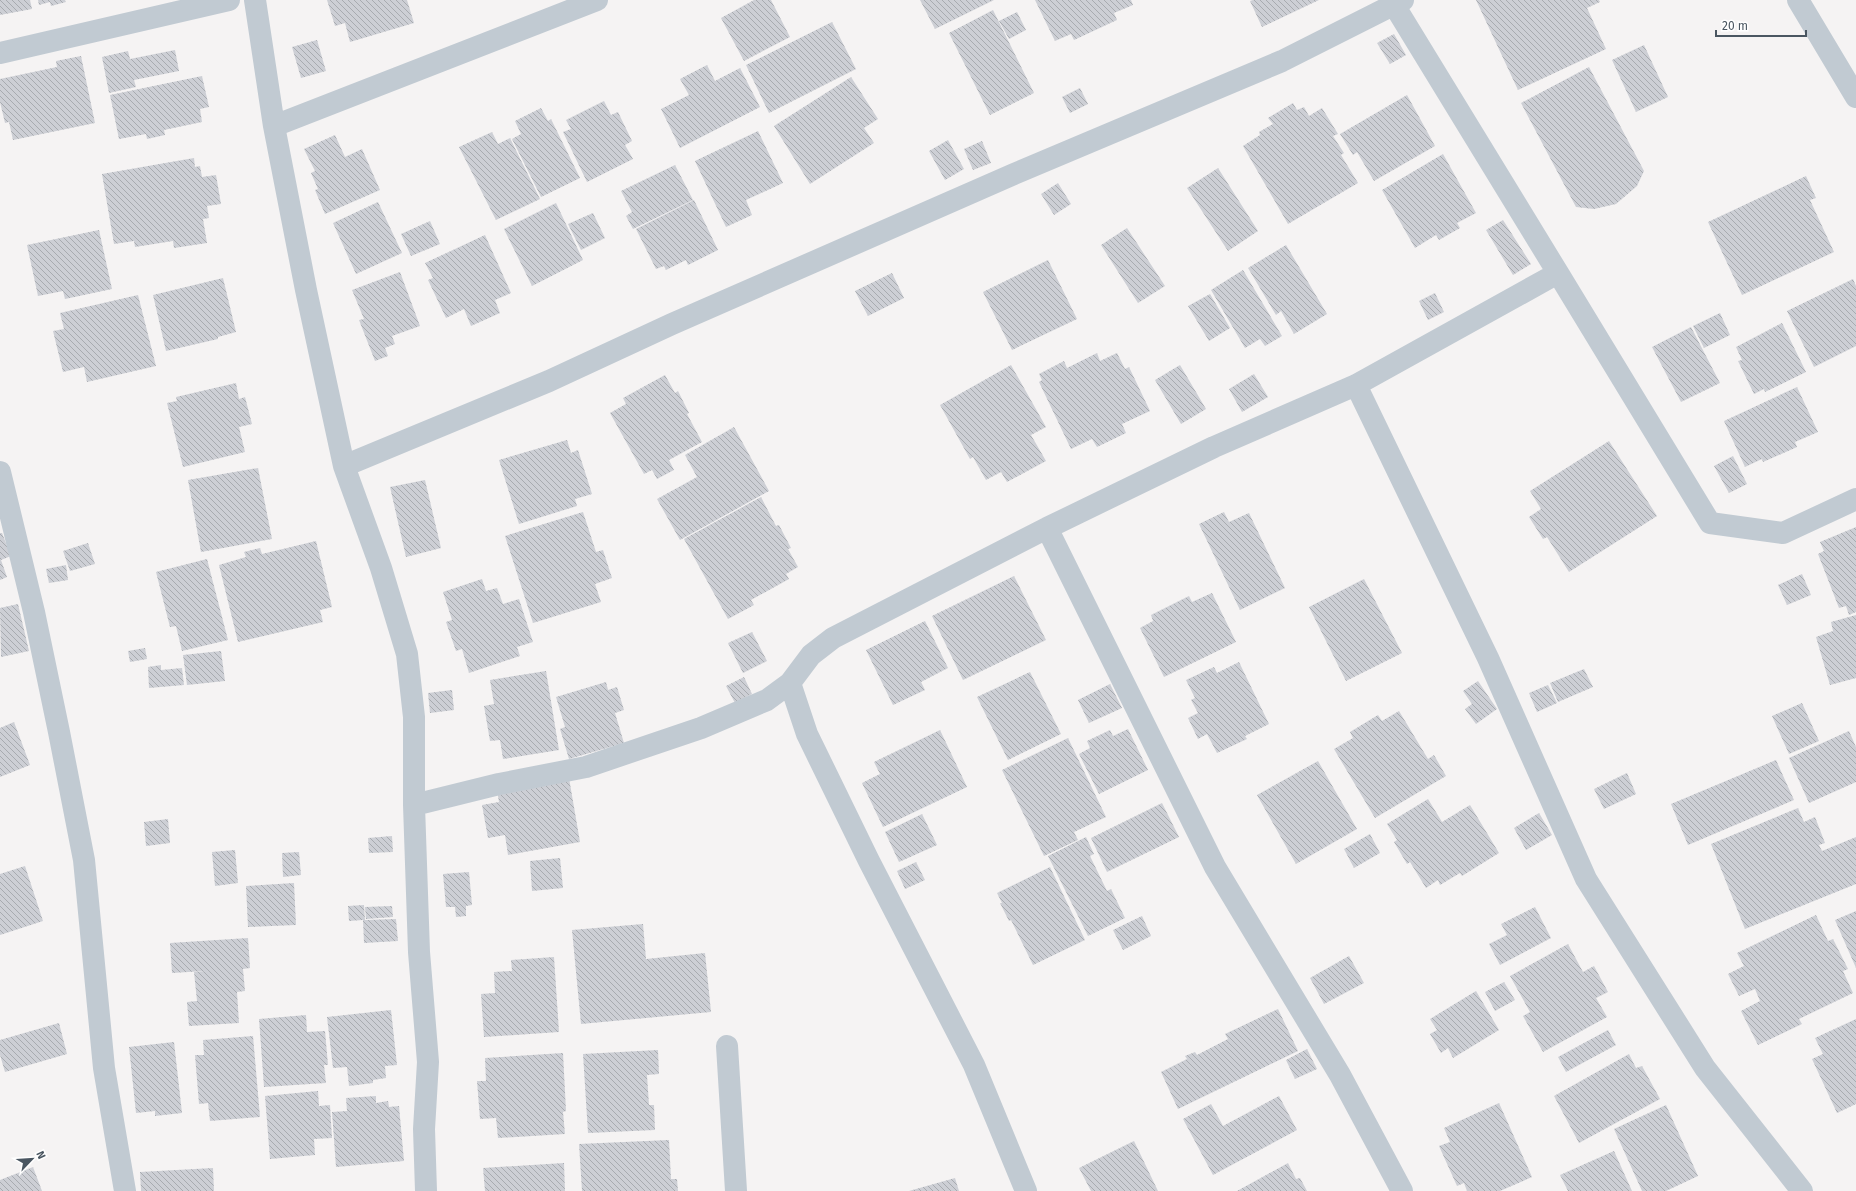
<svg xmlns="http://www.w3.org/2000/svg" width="1856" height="1191" font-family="'Fira Sans',sans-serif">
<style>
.building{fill:url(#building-back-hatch)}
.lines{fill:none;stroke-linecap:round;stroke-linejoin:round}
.street{stroke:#c1cad2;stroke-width:22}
</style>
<defs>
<pattern id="building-back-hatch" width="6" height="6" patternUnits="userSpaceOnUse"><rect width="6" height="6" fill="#cdcfd5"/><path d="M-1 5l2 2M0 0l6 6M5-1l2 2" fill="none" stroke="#a8abb0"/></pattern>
</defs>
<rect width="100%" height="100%" fill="#f5f3f3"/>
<path class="building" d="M0,0H30L32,9L0,15Z
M38,0H65L66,2L51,6L50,2L39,5Z
M327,0H407L414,23L350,42L345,23L335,26Z
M754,0H771L790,37L744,61L721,18Z
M920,0H994L935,29Z
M1035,0H1131L1133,5L1114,13L1117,20L1074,40L1071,34L1055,41Z
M1253,0H1319L1262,27L1250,1Z
M1476,0H1599L1600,2L1587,8L1606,49L1518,90Z
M993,10L1034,93L990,115L949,33Z
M1017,12L1026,30L1009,39L999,21Z
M832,22L856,69L769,113L746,65Z
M1394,34L1406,55L1390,64L1377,43Z
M317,40L326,71L301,78L292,47Z
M1644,45L1668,97L1636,112L1612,60Z
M175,50L179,71L134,80L136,87L109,93L102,57L128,51L130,59Z
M81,56L95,123L13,140L9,122L5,123L0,102V79L57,67L56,61Z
M707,65L715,81L740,68L760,107L680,148L661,109L689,95L680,79Z
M1589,67L1644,171L1637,186L1616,204L1594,209L1576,207L1521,103Z
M202,76L209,107L200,109L202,122L164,130L165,135L147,139L146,134L119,139L110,95Z
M851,77L878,119L864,128L874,143L810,184L774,126Z
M1080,88L1088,104L1070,113L1062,97Z
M1407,95L1435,146L1374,181L1357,152L1353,155L1340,134Z
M604,101L611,115L618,112L632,141L625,145L633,159L587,182L563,132L571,129L566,120Z
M1293,103L1297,110L1304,107L1309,116L1322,108L1338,134L1333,136L1344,153L1341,155L1358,183L1288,224L1243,146L1260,135L1259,132L1273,124L1268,118Z
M541,108L548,121L551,119L580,178L541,197L512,139L521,134L515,121Z
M758,131L783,183L746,200L752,215L726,227L695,161Z
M492,132L498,144L510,138L540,199L496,220L459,147Z
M335,135L345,157L362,149L380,190L325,214L315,190L318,189L311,173L315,171L304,149Z
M948,140L964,169L945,180L929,151Z
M982,141L991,163L973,170L964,149Z
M1443,154L1476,213L1457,223L1460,228L1439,240L1436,235L1415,248L1382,190Z
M194,158L195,167L200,166L202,177L216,175L221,204L207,206L209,218L203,219L207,243L174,248L173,241L135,247L134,241L114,244L102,174Z
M675,165L693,200L633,229L626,216L632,212L621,191Z
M1218,168L1258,231L1228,251L1187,188Z
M1806,176L1816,198L1810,200L1834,252L1742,295L1708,222Z
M1058,183L1071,204L1054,215L1041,194Z
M694,200L718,250L688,265L686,260L666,270L664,266L656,269L636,229Z
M378,202L402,253L356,274L333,223Z
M556,203L583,260L532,286L504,229Z
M593,213L605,238L581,250L568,224Z
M1503,220L1531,264L1513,275L1486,230Z
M430,221L440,244L411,256L401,234Z
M1127,228L1165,286L1138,303L1101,245Z
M99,230L112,289L65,299L63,291L38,296L27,245Z
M485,235L511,293L495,300L500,313L471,326L464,309L446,318L428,280L433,278L425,263Z
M1286,245L1327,314L1294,334L1281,311L1276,315L1248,268Z
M1048,260L1077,319L1012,350L983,292Z
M1243,270L1282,336L1265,346L1260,339L1245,348L1211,290Z
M400,272L420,326L392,336L395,344L385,348L388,356L375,361L359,320L364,319L352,290Z
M892,273L904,298L868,316L855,291Z
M223,278L236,332L218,337V339L166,351L153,295Z
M1853,279L1856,286V346L1814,367L1787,311Z
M1435,293L1444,312L1428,320L1419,301Z
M1210,294L1230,328L1209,341L1188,306Z
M138,295L156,366L87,382L84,367L63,372L53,331L64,329L60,313Z
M1720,313L1730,335L1704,348L1693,326Z
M1782,323L1806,372L1765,392L1764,389L1754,394L1738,361L1742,360L1736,347Z
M1691,327L1720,383L1681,402L1652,347Z
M1097,353L1100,361L1117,353L1125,369L1129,367L1150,411L1122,424L1126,433L1097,447L1092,439L1071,449L1039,382L1042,380L1039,374L1064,361L1067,368Z
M1011,365L1046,427L1031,435L1046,461L1007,482L1001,472L986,480L973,457L970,459L940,405Z
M1180,365L1206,409L1181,424L1155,380Z
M1254,374L1268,397L1242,412L1229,389Z
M665,375L675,393L678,391L689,413L687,414L702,442L669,460L674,470L657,479L652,470L644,474L610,413L626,404L623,398Z
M236,383L239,399L245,397L252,424L239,427L245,452L183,467L167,403L177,401L176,397Z
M1797,387L1818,432L1795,442L1797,447L1763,462L1762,459L1745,467L1724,421Z
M734,427L769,491L680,540L657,499L697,477L685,455Z
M567,440L571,453L578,450L592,494L575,499L577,506L519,524L499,460Z
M1609,441L1657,516L1569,572L1547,537L1543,539L1529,517L1541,509L1530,491Z
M1733,456L1747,484L1729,493L1714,466Z
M258,468L272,539L201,552L188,480Z
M425,480L441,548L406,557L390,487Z
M761,497L776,526L779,525L791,548L788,549L798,567L786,574L789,579L751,600L754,605L728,619L684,539Z
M583,512L596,552L603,550L612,578L595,584L601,602L533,623L505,536Z
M1224,512L1229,522L1249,513L1285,588L1240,610L1199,524Z
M1856,527V612L1849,615L1846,606L1839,608L1818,554L1824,551L1820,542Z
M0,533H2L11,556L1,560L7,577L0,580Z
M316,541L332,607L320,610L323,622L238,642L219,565L246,557L244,552L260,548L262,554Z
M88,543L95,564L70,571L63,551Z
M207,559L228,640L182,651L176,626L170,627L156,572Z
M66,565L68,580L49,583L46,569Z
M1802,574L1811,595L1787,605L1778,585Z
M1014,576L1046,640L963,680L932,616Z
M482,579L486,591L497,588L503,604L519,599L533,642L517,647L520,656L469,673L462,649L456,651L446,622L452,620L443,592Z
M1364,579L1402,653L1346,681L1309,607Z
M1212,593L1236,642L1164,677L1140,628L1153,621L1151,615L1189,596L1192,602Z
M18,604L29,651L1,657L0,608Z
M1856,615V678L1830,685L1816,637L1833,631L1831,622Z
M925,621L948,668L921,682L925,690L893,705L866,650Z
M752,632L767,661L743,673L728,643Z
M145,648L147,659L130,662L128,651Z
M221,651L225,681L187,685L183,655Z
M1239,662L1269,724L1245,736L1247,739L1217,753L1207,734L1198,739L1188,718L1198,713L1191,700L1195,698L1186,680L1214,667L1217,673Z
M161,665V670L182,668L184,685L149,688L148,667Z
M1584,669L1593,687L1558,702L1550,683Z
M546,671L559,750L503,759L500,740L490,741L484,706L494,704L490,680Z
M1030,672L1061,734L1008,760L977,697Z
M744,677L752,694L735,703L726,686Z
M1478,681L1497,709L1476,724L1465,709L1472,704L1463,691Z
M606,682L608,690L617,687L624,710L615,713L624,743L569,759L560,729L565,727L556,697Z
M1110,684L1122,708L1089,723L1078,700Z
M1548,685L1557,703L1537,712L1529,693Z
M452,690L454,710L430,713L428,693Z
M1802,703L1819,741L1789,754L1772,716Z
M1399,711L1428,759L1434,755L1446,776L1375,818L1334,749L1353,738L1350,732L1378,715L1382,721Z
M14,722L30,765L0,777V728Z
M1128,729L1148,770L1099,794L1079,754L1090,748L1087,741L1110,730L1113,736Z
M940,730L967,787L883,827L862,783L880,774L874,762Z
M1849,731L1856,747V782L1809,803L1789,758Z
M1068,738L1106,817L1074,832L1078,840L1044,856L1002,770Z
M1776,760L1794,800L1688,845L1671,804Z
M1318,761L1357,829L1296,864L1257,795Z
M1627,773L1636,794L1604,809L1594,789Z
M569,778L580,842L508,855L505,835L488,838L482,805L499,802L497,790Z
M1428,799L1442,822L1470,805L1499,853L1462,876L1460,873L1440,885L1438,880L1426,888L1410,862L1407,864L1394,842L1397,840L1387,824Z
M1162,803L1179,837L1107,872L1091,838Z
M1798,808L1804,822L1815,817L1825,843L1819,845L1822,851L1856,837V884L1745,929L1711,844Z
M1539,813L1552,835L1526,850L1514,828Z
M922,814L937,845L899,862L885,832Z
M168,819L170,843L146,846L144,822Z
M1370,834L1380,853L1354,868L1344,849Z
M392,836L393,852L369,853L368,838Z
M1086,837L1094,854L1090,856L1107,891L1111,889L1125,918L1088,936L1048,856Z
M235,850L238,883L215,886L212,852Z
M299,852L301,875L283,877L282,853Z
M560,858L563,888L532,891L530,861Z
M916,862L925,880L905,889L897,871Z
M25,866L43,921L0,935V874Z
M1050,867L1085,940L1033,965L1011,920L1009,921L1000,903H1002L997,893Z
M469,872L472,905L466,906V916L456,917L455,907H446L443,874Z
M294,883L296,925L248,927L246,886Z
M364,905L365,920L396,919L398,941L364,943L363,920L349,921L348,906Z
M392,906L393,917L366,919L365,907Z
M1535,907L1551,938L1500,965L1489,944L1507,935L1501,924Z
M1856,911V968L1835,920Z
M1816,915L1828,941L1833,939L1848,969L1843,971L1853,993L1799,1019L1802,1024L1758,1045L1741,1011L1760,1001L1755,989L1739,996L1728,974L1744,966L1737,953Z
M1142,916L1151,936L1123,950L1113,930Z
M643,924L646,959L705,953L711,1012L581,1024L572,930Z
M248,938L250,968L243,969L245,991L237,992L239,1023L189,1026L187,1002L197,1001L194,972L205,971L172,973L170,943Z
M1568,944L1583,972L1594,966L1608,992L1596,998L1607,1017L1543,1052L1523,1016L1530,1012L1510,976Z
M1349,956L1364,983L1324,1004L1310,978Z
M554,957L559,1032L484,1037L481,994L495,993L494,972L512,971L511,960Z
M1504,982L1515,1000L1495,1011L1485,992Z
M1476,991L1499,1030L1453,1058L1448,1048L1441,1053L1430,1034L1437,1030L1430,1019Z
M1278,1009L1298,1051L1178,1109L1161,1072L1187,1059L1185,1056L1195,1052L1197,1055L1228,1039L1225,1034Z
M391,1010L397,1065L385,1066L386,1078L373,1080V1083L349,1086L347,1067L333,1068L327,1017Z
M306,1015L307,1032L325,1031L328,1065H324L326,1083L264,1087L259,1019Z
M1856,1019V1104L1837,1113L1812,1059L1823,1054L1815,1038Z
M59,1023L67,1054L5,1072L0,1055V1040Z
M1608,1030L1616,1045L1566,1072L1558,1057Z
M253,1036L260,1117L210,1121L208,1103L199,1104L195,1055H204L203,1040Z
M174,1042L182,1113L155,1116V1111L136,1113L129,1047Z
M1307,1049L1317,1069L1295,1079L1286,1060Z
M658,1050L659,1074L647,1075L649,1105H654L655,1130L588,1133L583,1054Z
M563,1053L566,1111L563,1112L565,1134L498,1138L496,1118L480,1119L477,1081H486L485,1058Z
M1629,1054L1636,1068L1642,1066L1660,1099L1579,1143L1554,1096Z
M318,1091L319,1106L330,1105L332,1138L314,1139L315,1155L270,1159L265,1096Z
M376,1096V1103L388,1101L389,1107L399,1106L404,1161L336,1167L332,1112L347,1111L346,1098Z
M1279,1096L1297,1130L1213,1175L1183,1119L1211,1104L1223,1126Z
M1499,1103L1532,1177L1500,1191H1467L1464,1183L1457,1186L1439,1146L1450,1142L1444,1128Z
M1666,1105L1698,1176L1666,1191H1642L1614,1129Z
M669,1140L671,1179H677L678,1191H582L579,1144Z
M1134,1141L1158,1191H1091L1079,1168Z
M1614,1151L1632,1191H1568L1560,1175Z
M564,1163L565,1191H485L483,1168Z
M1288,1163L1296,1179L1300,1178L1307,1191H1237Z
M33,1167L42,1191H0V1180Z
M213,1168L214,1191H141L140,1172Z
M955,1178L959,1191H909Z"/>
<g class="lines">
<path class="street" d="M255,0L274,126L306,290L344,466L381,568L407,654L414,717V805L419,952L428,1062L424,1129L426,1191
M1391,0L1558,273
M1798,0L1856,97
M0,53L229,0
M274,126L597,0
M1356,385L1488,658L1586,879L1705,1068L1802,1191
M344,466L549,381L672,324L1014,174L1282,61L1403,0
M0,472L34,612L59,732L84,860L104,1068L125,1191
M414,805L499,784L586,767L701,728L767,700L790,683
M727,1046L736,1191
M1026,1191L974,1065L869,861L807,734L790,683L811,655L833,638L1047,528
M1402,1191L1340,1075L1215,867L1047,528L1214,447L1356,385L1558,273L1710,523L1783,533L1856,499"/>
</g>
<g transform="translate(32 1159) rotate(65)" stroke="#ffffff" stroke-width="3" paint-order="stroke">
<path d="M0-3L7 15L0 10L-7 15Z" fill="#4a5661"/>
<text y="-6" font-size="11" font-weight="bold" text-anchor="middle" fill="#4a5661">N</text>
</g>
<path d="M1716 30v6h90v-6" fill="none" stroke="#4a5661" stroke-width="2"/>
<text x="1722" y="30" font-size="12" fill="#4a5661" stroke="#ffffff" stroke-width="3" paint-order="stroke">20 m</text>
</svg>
